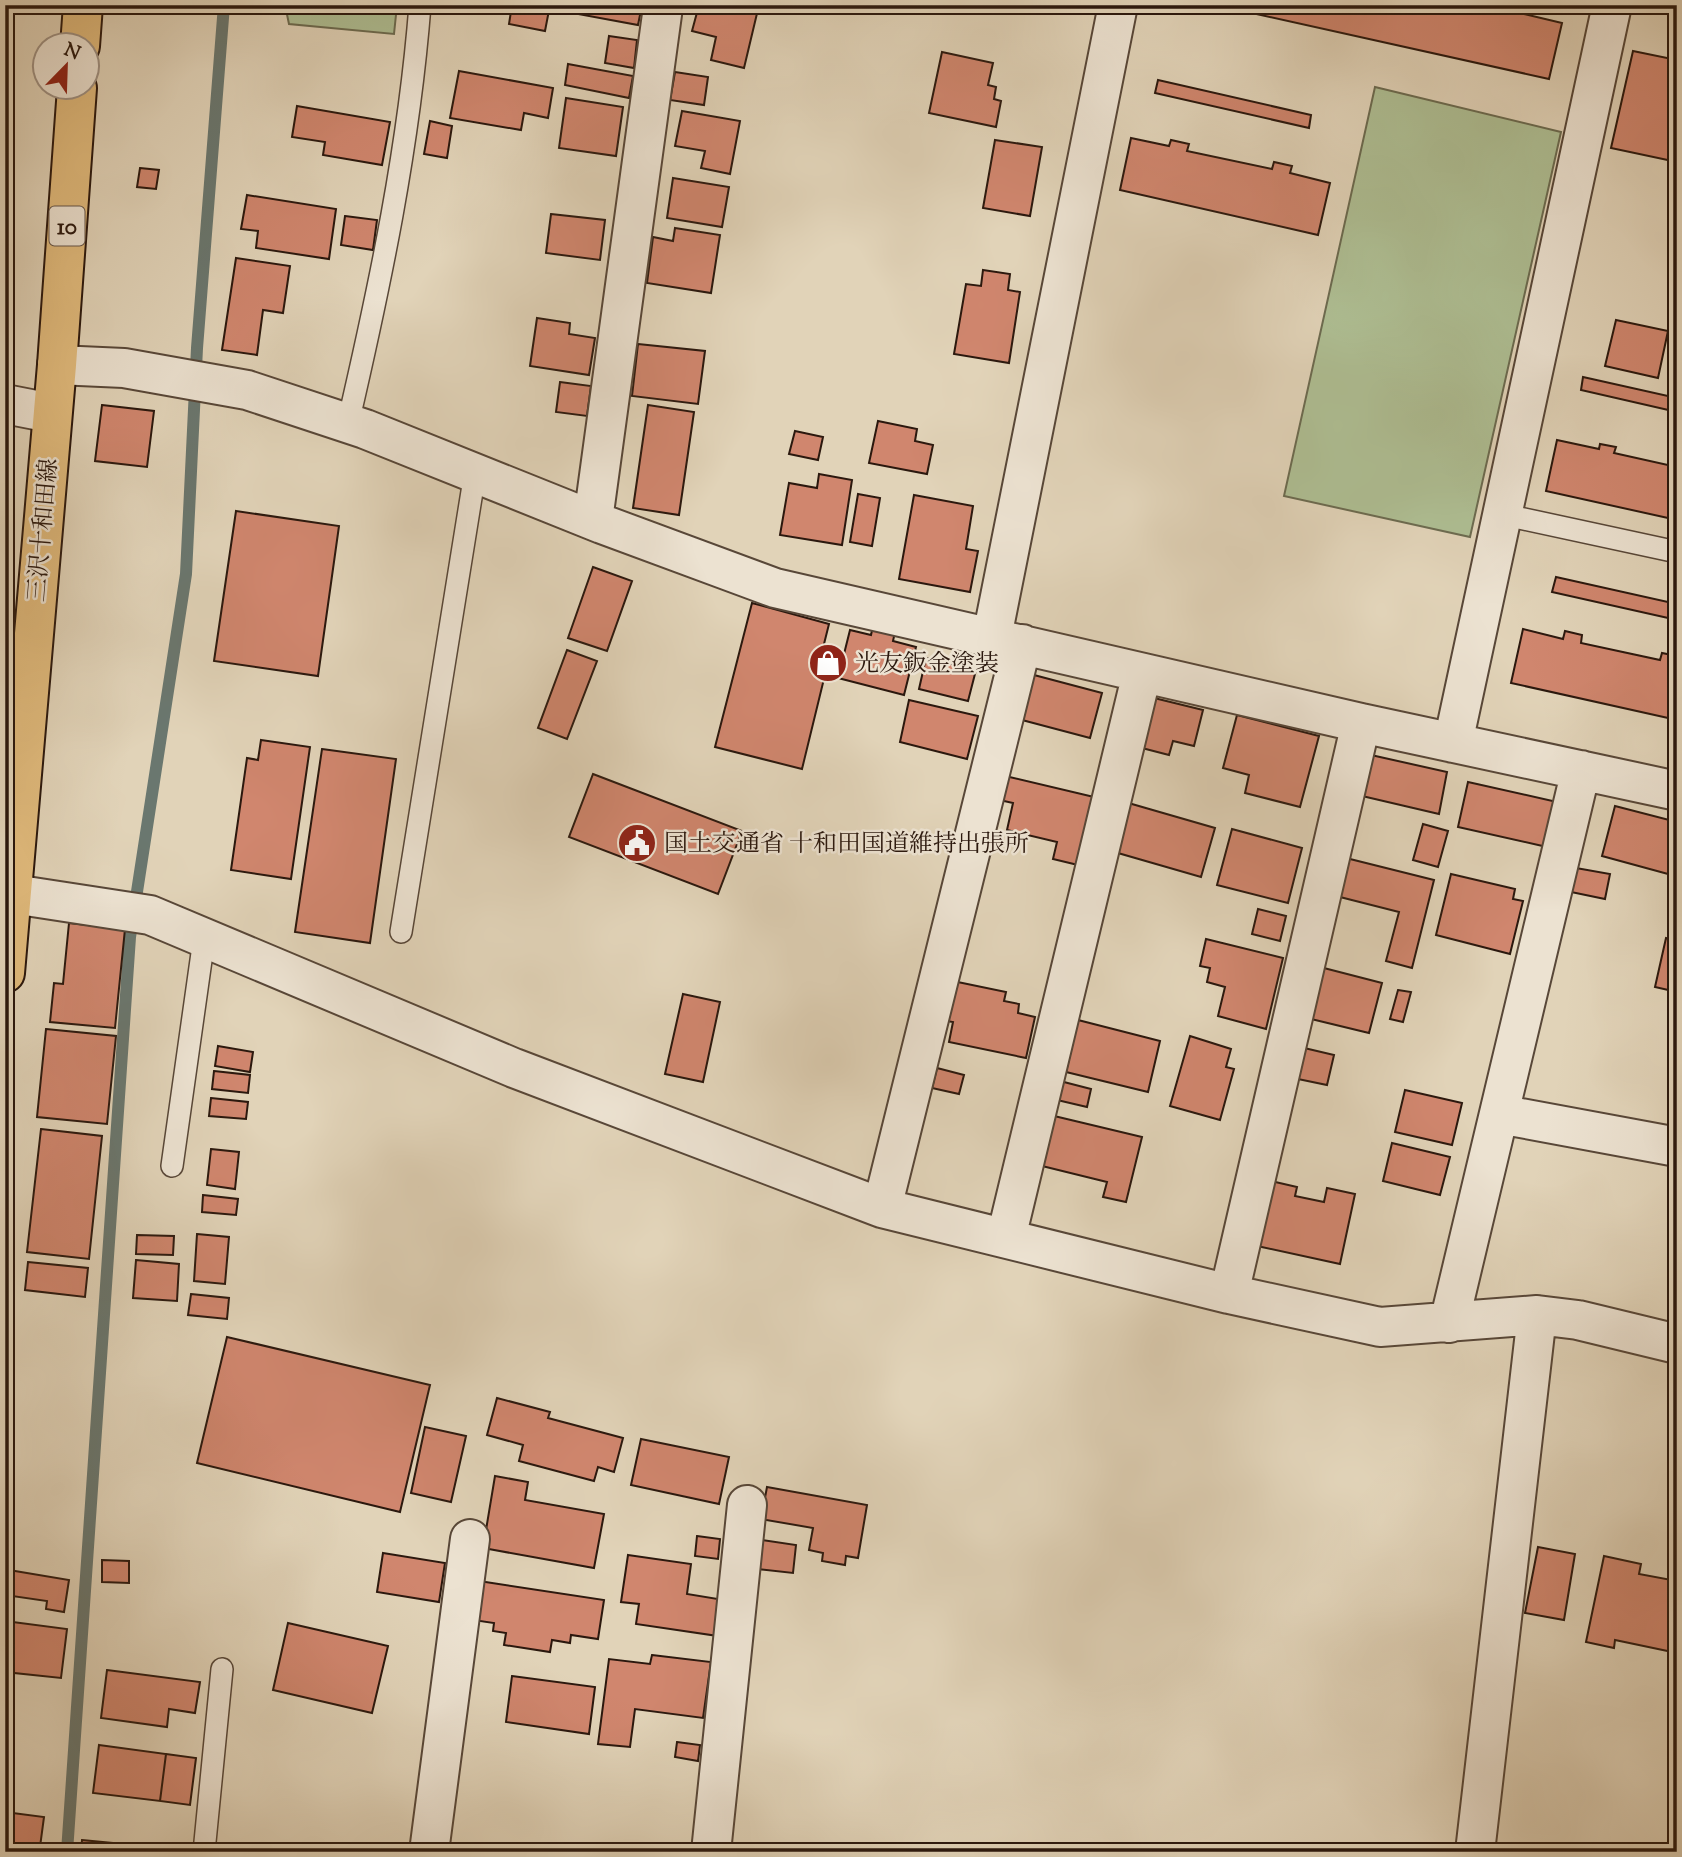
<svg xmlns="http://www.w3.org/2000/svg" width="1682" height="1857" font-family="'Sorts Mill Goudy','Noto Serif JP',serif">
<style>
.green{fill:#aebe93;stroke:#6c6b50;stroke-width:2}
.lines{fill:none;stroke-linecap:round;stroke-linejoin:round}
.stream{stroke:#6a776f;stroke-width:12}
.building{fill:#d0866e;stroke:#2b180e;stroke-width:2}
.lane-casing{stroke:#584738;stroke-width:24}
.street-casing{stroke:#584738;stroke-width:42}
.primary-casing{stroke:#2b180e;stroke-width:42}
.lane{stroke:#ece2d1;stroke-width:21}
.street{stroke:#ece2d1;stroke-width:38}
.primary{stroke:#e0ba7c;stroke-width:38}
.labels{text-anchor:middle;stroke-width:5;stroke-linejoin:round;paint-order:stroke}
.shield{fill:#ece2d1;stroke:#655548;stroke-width:2}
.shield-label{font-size:23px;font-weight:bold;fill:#2b180e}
.street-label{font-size:24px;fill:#2b180e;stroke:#ece2d1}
.poi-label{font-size:24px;fill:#2b180e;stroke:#ece2d1;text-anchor:start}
</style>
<rect width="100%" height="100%" fill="#e1d3b8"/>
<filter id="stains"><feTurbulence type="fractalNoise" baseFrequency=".00286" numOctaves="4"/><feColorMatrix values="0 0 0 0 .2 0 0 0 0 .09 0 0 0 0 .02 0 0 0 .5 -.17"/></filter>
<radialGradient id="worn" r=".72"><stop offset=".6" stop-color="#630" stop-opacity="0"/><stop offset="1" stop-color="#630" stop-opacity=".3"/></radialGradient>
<path class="green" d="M285,5H397L394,34L289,24Z
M1375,87L1561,132L1470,537L1284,496Z"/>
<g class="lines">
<path class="stream" d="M67,1852L130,937L186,574L197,348L224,5"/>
</g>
<path class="building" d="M512,5H550L545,31L509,24Z
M579,5H642L638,25L578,14Z
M699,5H759L744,68L711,60L716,37L692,31Z
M1216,5H1482L1507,11L1508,5H1520L1526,7L1524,14L1562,23L1549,79Z
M1670,5H1677V17L1667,14Z
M609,36L637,40L634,68L605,63Z
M1633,51L1677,60V162L1611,148Z
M942,52L993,63L988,85L996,87L994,99L1001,101L996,127L929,113Z
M568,64L633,76L629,98L565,85Z
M459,71L553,88L548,118L524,113L521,130L450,118Z
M675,72L708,77L704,105L670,100Z
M1158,80L1311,115L1309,128L1155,93Z
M566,98L623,107L616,156L559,148Z
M297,106L390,122L382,165L323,155L325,142L292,137Z
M682,111L740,121L730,174L701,168L705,151L675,146Z
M430,121L452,126L447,158L424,154Z
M1131,138L1169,146L1171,140L1189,144L1187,151L1272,169L1274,162L1292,166L1290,173L1330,183L1318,235L1120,190Z
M995,140L1042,147L1030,216L983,208Z
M140,168L159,170L156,189L137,187Z
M673,178L729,187L722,227L667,218Z
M247,195L336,209L329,259L256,248L258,231L241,229Z
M551,214L605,220L600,260L546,253Z
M345,216L377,220L373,250L341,245Z
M675,228L720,235L711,293L647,283L653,237L673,241Z
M236,258L290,266L283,313L263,310L257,355L222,350Z
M983,270L1010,274L1008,290L1020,292L1009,363L954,354L966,284L981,286Z
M537,318L570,323L569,334L595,338L589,375L530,366Z
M1616,320L1668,331L1658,378L1605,366Z
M638,344L705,351L698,404L632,396Z
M1583,377L1677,398V412L1581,390Z
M560,382L591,386L587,416L556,412Z
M102,405L154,411L147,467L95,461Z
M648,405L694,412L679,515L633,508Z
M878,421L917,429L915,441L933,445L927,474L869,463Z
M795,431L823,437L818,460L789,454Z
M1557,440L1599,449L1600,444L1616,447L1614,453L1677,467V520L1546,491Z
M819,474L852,480L842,545L780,535L789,483L817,488Z
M858,494L880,498L872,546L850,542Z
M914,495L973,506L966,549L978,551L970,592L899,579Z
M236,511L339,526L318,676L214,661Z
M593,567L632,581L607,651L568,638Z
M1556,577L1677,604V620L1552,592Z
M752,603L829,624L823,648L831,650L802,769L715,747Z
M873,626L895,632L893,641L916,647L904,695L838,678L850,630L871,635Z
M1523,629L1563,639L1565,631L1582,635L1581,643L1660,660L1662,653L1677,656V720L1511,683Z
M567,650L597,661L567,739L538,728Z
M926,658L976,670L968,701L919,689Z
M1034,675L1102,693L1090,738L1022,720Z
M1150,697L1203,710L1194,746L1173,741L1169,755L1138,747Z
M909,700L978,716L967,759L900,742Z
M1237,715L1319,736L1300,807L1245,793L1249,775L1223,768Z
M261,740L310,747L291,879L231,870L247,758L258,760Z
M322,749L396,759L370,943L295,932Z
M1371,755L1447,772L1439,814L1362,796Z
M593,774L742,831L718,894L569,837Z
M1001,775L1094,797L1078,865L1053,859L1057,842L1007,830L1013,803L995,799Z
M1468,782L1557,802L1547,847L1458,827Z
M1125,802L1215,828L1201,877L1111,851Z
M1615,806L1677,822V839L1668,874L1602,856Z
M1423,824L1448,831L1438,867L1413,860Z
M1232,829L1302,848L1288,903L1217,885Z
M1346,858L1434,880L1412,968L1386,961L1399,912L1336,896Z
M1576,868L1610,874L1605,899L1571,892Z
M1451,874L1515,889L1513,899L1523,901L1510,954L1436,935Z
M1258,909L1286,916L1280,941L1252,934Z
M69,923L125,929L115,1028L50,1022L54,983L63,984Z
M1666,938L1677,941V992L1655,987Z
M1206,939L1283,958L1266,1029L1218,1016L1225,987L1207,982L1210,968L1200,966Z
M1320,967L1382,983L1369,1033L1307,1018Z
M948,980L1006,992L1004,1001L1019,1004L1018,1013L1035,1017L1026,1058L949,1042L953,1022L940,1020Z
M1398,990L1411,992L1403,1022L1390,1019Z
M683,994L720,1002L703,1082L665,1074Z
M1078,1020L1160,1041L1148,1092L1066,1072Z
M46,1029L116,1036L107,1124L37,1117Z
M1190,1036L1231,1049L1226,1067L1234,1069L1220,1120L1170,1106Z
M218,1046L253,1052L250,1072L215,1066Z
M1300,1047L1334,1055L1327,1085L1293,1078Z
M937,1068L964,1075L959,1094L932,1088Z
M214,1071L250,1075L248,1093L212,1089Z
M1060,1081L1091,1089L1087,1107L1057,1100Z
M1405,1090L1462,1103L1452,1145L1395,1132Z
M211,1098L248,1102L246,1119L209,1116Z
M1050,1115L1142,1137L1126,1202L1103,1197L1107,1182L1038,1165Z
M41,1129L102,1136L89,1259L27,1252Z
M1392,1143L1450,1157L1440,1195L1383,1181Z
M211,1149L239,1152L235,1189L207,1185Z
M1271,1181L1297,1187L1295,1196L1324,1202L1327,1188L1355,1194L1340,1264L1257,1246Z
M203,1195L238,1199L236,1215L202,1212Z
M197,1234L229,1237L225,1284L194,1281Z
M137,1235L174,1236L173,1255L136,1254Z
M136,1260L179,1264L177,1301L133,1298Z
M28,1262L88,1268L85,1297L25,1290Z
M191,1294L229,1298L227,1319L188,1315Z
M227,1337L430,1385L400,1512L197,1463Z
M497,1398L550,1412L548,1418L623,1438L614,1472L598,1467L594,1481L519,1461L523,1445L487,1435Z
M425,1427L466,1436L451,1502L411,1493Z
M641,1439L729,1457L719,1504L631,1485Z
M495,1476L528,1482L525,1500L604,1514L594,1568L483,1548Z
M767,1487L867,1505L858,1558L846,1556L845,1565L822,1561L823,1553L809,1550L813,1528L761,1519Z
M697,1536L720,1539L718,1559L695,1556Z
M762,1540L796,1545L793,1573L758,1569Z
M1538,1547L1575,1554L1564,1620L1525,1613Z
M383,1553L445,1563L439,1602L377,1592Z
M628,1555L691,1564L687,1594L724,1600L718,1636L636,1624L639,1604L621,1602Z
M1604,1556L1641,1564L1639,1574L1677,1581V1653L1615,1640L1614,1648L1586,1642Z
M102,1560L129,1561V1583L102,1582Z
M9,1570L69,1580L64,1612L46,1609L47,1601L5,1595Z
M479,1581L604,1600L598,1639L571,1635L570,1643L552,1640L550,1652L504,1645L506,1633L493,1631L494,1623L473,1620Z
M5,1621L67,1629L61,1678L5,1672Z
M288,1623L388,1646L372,1713L273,1690Z
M652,1655L711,1662L703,1718L635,1709L630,1747L598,1744L609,1659L650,1664Z
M107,1670L200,1682L195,1713L169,1709L167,1727L101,1718Z
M512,1676L595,1687L589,1734L506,1722Z
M677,1742L700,1745L698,1761L675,1757Z
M99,1745L166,1754L160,1801L93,1793Z
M166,1754L196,1758L190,1805L160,1801Z
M5,1812L44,1817L40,1847L7,1843L5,1852Z
M82,1840L112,1843L111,1852H81Z
M348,1845L406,1851V1852H347Z
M587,1845L636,1852H586Z"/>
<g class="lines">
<defs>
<path id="lane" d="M348,423C380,285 409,147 420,5
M1501,514L1677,552
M401,932L475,473
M172,1166L204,939
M204,1852L222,1669"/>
<path id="street" d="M57,365L124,368L247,390L365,429L602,524L775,588L1361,723L1677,791
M5,404L51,413
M593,520L663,7
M992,637L1118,5
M1453,743L1612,5
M13,894L150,915L514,1068L882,1208L1229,1294L1380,1327L1537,1315L1475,1852
M1499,1114L1677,1147
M882,1208L1022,644
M1006,1238L1142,673
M1229,1294L1361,723
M1537,1315L1578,1320L1677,1344
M1449,1323L1581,770
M429,1852L470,1539
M711,1852L747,1505"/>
<path id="primary" d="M80,46L83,5
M5,973L57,365L77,88"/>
</defs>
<use href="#lane" class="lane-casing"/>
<use href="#street" class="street-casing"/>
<use href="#primary" class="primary-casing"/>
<use href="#lane" class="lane"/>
<use href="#street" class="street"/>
<use href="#primary" class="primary"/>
</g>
<defs>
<symbol id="shop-disc" viewBox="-11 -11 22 22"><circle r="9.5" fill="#8f2418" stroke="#ece2d1"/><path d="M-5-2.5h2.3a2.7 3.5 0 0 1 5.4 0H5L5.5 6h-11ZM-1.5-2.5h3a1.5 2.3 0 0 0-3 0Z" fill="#fff"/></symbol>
<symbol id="civic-disc" viewBox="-11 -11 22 22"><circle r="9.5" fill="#8f2418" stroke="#ece2d1"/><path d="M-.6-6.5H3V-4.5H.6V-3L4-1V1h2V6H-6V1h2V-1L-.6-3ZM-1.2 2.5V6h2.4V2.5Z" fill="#fff"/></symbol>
</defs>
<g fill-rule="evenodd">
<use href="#shop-disc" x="806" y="641" width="44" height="44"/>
<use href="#civic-disc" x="615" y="821" width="44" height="44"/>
</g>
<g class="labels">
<rect class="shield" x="49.5" y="206.5" width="35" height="39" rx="5"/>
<g class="shield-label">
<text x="67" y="234">10</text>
</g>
<g class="street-label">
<text transform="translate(42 530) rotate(-85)" y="8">三沢十和田線</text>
</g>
<g class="poi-label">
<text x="855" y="671">光友鈑金塗装</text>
<text x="664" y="851">国土交通省 十和田国道維持出張所</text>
</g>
</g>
<rect width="1682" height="1857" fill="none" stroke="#e1d3b8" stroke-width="28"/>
<rect x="7" y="7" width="1668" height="1843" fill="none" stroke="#2b180e" stroke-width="3.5"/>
<rect x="14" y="14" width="1654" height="1829" fill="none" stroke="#2b180e" stroke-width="2"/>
<g transform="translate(66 66) rotate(23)"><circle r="33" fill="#ece2d1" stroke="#9f9183" stroke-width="2"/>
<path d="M0-5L12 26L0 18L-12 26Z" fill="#8f2418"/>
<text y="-10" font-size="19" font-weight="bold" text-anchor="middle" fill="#2b180e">N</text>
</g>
<rect width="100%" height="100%" filter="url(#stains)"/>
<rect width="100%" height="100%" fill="url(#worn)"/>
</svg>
